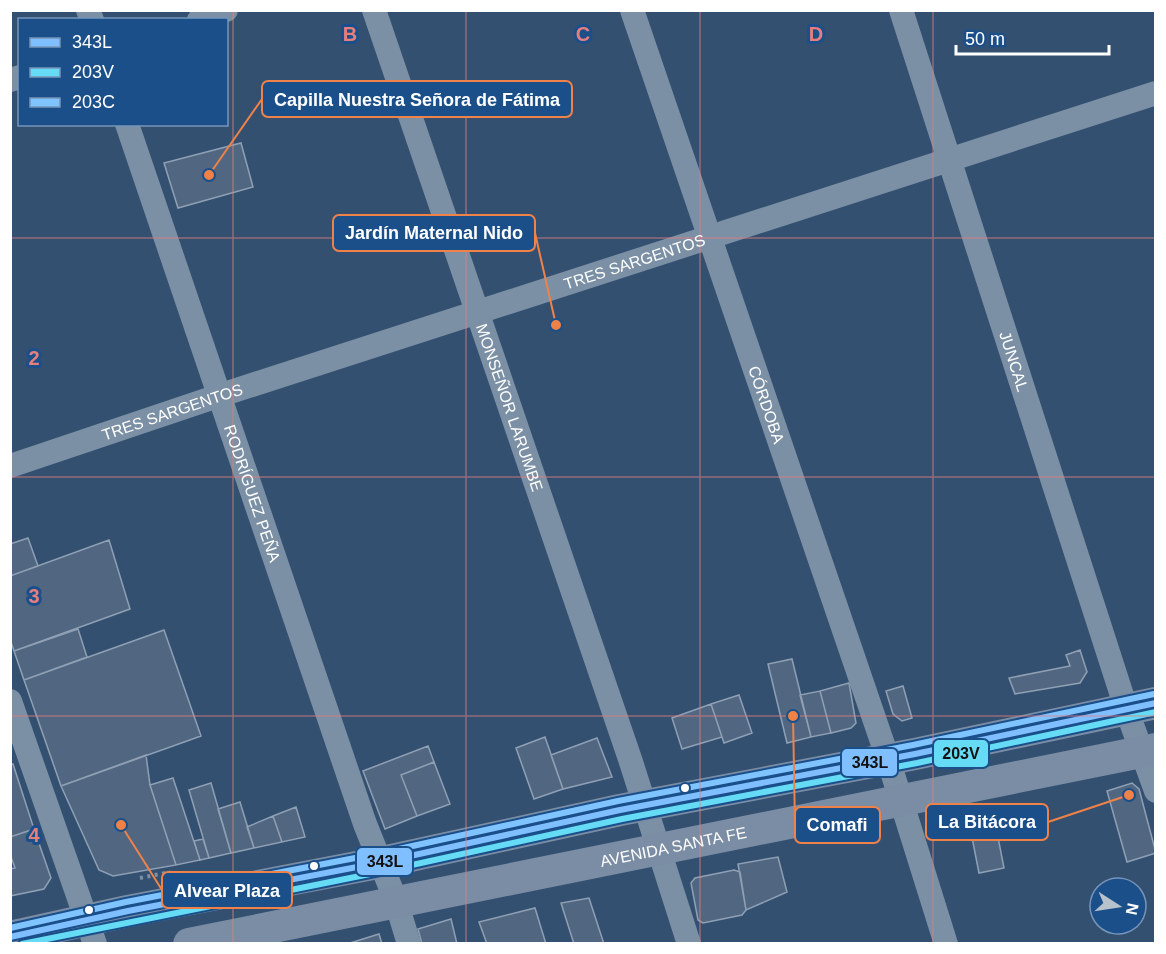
<svg xmlns="http://www.w3.org/2000/svg" width="1166" height="954" font-family="Arial,sans-serif">
<style>
.building{fill:#516781;stroke:#8fa0b4;stroke-width:1.5}
.lines{fill:none;stroke-linecap:round;stroke-linejoin:round}
.path{stroke:#7b90a5;stroke-width:4;stroke-dasharray:3 4.5;stroke-linecap:butt}
.minor{stroke:#7b90a5;stroke-width:24}
.major{stroke:#7a8da4;stroke-width:32}
.bus-1-casing{stroke:#1b4f8a;stroke-width:10}
.bus-2-casing{stroke:#1b4f8a;stroke-width:10}
.bus-3-casing{stroke:#1b4f8a;stroke-width:10}
.bus-1{stroke:#80bfff;stroke-width:6}
.bus-2{stroke:#66dbf5;stroke-width:6}
.bus-3{stroke:#80c4ff;stroke-width:6}
.grid{fill:none;stroke:#e67e7e;stroke-width:1.5;stroke-opacity:0.55}
.bus-dot{fill:#fff;stroke:#1b4f8a;stroke-width:2}
.labels{text-anchor:middle;stroke-width:6;stroke-linejoin:round;paint-order:stroke}
.street-label{font-size:16px;fill:#fff;stroke:#1b4f8a}
.grid-label{font-size:20px;text-anchor:middle;font-weight:bold;fill:#e67e7e;stroke:#1b4f8a;stroke-width:6;stroke-linejoin:round;paint-order:stroke}
.leader{fill:none;stroke:#ee8249;stroke-width:2}
.callout-dot{fill:#ee8249;stroke:#1b4f8a;stroke-width:2}
.callout{fill:#1b4f8a;stroke:#ee8249;stroke-width:2}
.callout-label{font-size:18px;text-anchor:middle;font-weight:bold;fill:#fff}
.line-badge{stroke:#1b4f8a;stroke-width:2}
.pale-badge-label{font-size:16px;text-anchor:middle;font-weight:bold;fill:#111}
</style>
<rect width="100%" height="100%" fill="#345071"/>
<path class="building" d="M241,143L253,187L178,208L164,163Z
M28,538L38,566L10,576V544Z
M109,540L130,609L14,651L10,639V576Z
M78,629L87,657L24,680L14,651Z
M164,630L201,736L61,786L24,680Z
M1080,650L1087,672L1080,683L1015,694L1009,678L1070,666L1066,655Z
M792,659L811,737L787,743L768,664Z
M849,683L856,723L851,728L831,733L820,691Z
M903,686L912,718L902,721L893,714L886,691Z
M820,691L831,733L811,737L800,695Z
M739,695L752,733L724,743L711,704Z
M711,704L722,737L682,749L672,718Z
M545,737L563,789L534,799L516,748Z
M597,738L612,777L563,789L551,755Z
M428,746L434,762L401,775L417,816L385,829L363,771Z
M146,755L150,785L176,865L113,876L99,870L61,786Z
M434,762L450,804L417,816L401,775Z
M13,764L34,829L10,837V765Z
M173,778L200,860L176,865L150,785Z
M211,783L231,853L209,858L189,790Z
M1132,783L1139,789L1156,853L1127,862L1107,791Z
M240,802L254,848L231,853L218,809Z
M296,807L305,837L282,842L273,816Z
M993,812L1004,868L979,873L968,817Z
M273,816L282,842L254,848L247,827Z
M34,829L51,878L44,889L10,896V869L15,868L10,854V837Z
M203,839L209,858L200,860L194,841Z
M778,857L787,892L746,910L738,864Z
M734,870L740,872L746,910L742,915L703,923L698,920L691,883L695,878Z
M589,898L604,944H574L561,903Z
M535,908L546,944H487L479,922Z
M451,919L457,944H422L418,929Z
M379,934L382,944H347Z"/>
<g class="lines">
<path class="path" d="M140,878L170,872"/>
<g class="minor">
<path d="M88,10L92,20"/>
<path id="s1" d="M374,10L631,762L689,944"/>
<path id="s2" d="M632,10L888,759L946,944"/>
<path id="s3" d="M901,10L1127,711L1156,791"/>
<path d="M199,20L226,10"/>
<path d="M10,80L20,77"/>
<path id="s4" d="M127,124L365,824L396,901L409,944"/>
<path id="s5" d="M10,466L218,396L1156,93"/>
<path d="M10,701L95,944"/>
</g>
<g class="major">
<path d="M10,937L128,911L378,863L620,810L915,754L1156,703"/>
<path id="s6" d="M189,944L1156,749"/>
</g>
<defs>
<path id="bus-1" d="M10,937L128,911L378,863L620,810L915,754L1156,703"/>
<path id="bus-2" d="M22,944L380,872L622,819L917,763L1156,712"/>
<path id="bus-3" d="M10,928L126,902L376,854L618,801L913,745L1154,694"/>
</defs>
<use href="#bus-1" class="bus-1-casing"/>
<use href="#bus-2" class="bus-2-casing"/>
<use href="#bus-3" class="bus-3-casing"/>
<use href="#bus-1" class="bus-1"/>
<use href="#bus-2" class="bus-2"/>
<use href="#bus-3" class="bus-3"/>
</g>
<path class="grid" d="M233,10V944M466,10V944M700,10V944M933,10V944M10,238H1156M10,477H1156M10,716H1156"/>
<g class="bus-dot">
<circle cx="685" cy="788" r="5"/>
<circle cx="314" cy="866" r="5"/>
<circle cx="89" cy="910" r="5"/>
</g>
<g class="labels">
<g class="street-label">
<text dy="6" stroke="none"><textPath href="#s5" startOffset="657">TRES SARGENTOS</textPath></text>
<text dy="6" stroke="none"><textPath href="#s3" startOffset="369">JUNCAL</textPath></text>
<text dy="6" stroke="none"><textPath href="#s2" startOffset="417">CÓRDOBA</textPath></text>
<text dy="6" stroke="none"><textPath href="#s1" startOffset="420">MONSEÑOR LARUMBE</textPath></text>
<text dy="6" stroke="none"><textPath href="#s5" startOffset="171">TRES SARGENTOS</textPath></text>
<text dy="6" stroke="none"><textPath href="#s4" startOffset="390">RODRÍGUEZ PEÑA</textPath></text>
<text dy="6" stroke="none"><textPath href="#s6" startOffset="494">AVENIDA SANTA FE</textPath></text>
</g>
</g>
<g class="grid-label">
<text x="350" y="41">B</text>
<text x="583" y="41">C</text>
<text x="816" y="41">D</text>
<text x="34" y="365">2</text>
<text x="34" y="603">3</text>
<text x="34" y="842">4</text>
</g>
<path class="leader" d="M209 175L262 99M556 325L535 233M1129 795L1048 822M793 716L795 825M121 825L162 890"/>
<g class="callout-dot">
<circle cx="209" cy="175" r="6"/>
<circle cx="556" cy="325" r="6"/>
<circle cx="1129" cy="795" r="6"/>
<circle cx="793" cy="716" r="6"/>
<circle cx="121" cy="825" r="6"/>
</g>
<g class="callout">
<rect x="262" y="81" width="310" height="36" rx="6"/>
<rect x="333" y="215" width="202" height="36" rx="6"/>
<rect x="926" y="804" width="122" height="36" rx="6"/>
<rect x="795" y="807" width="85" height="36" rx="6"/>
<rect x="162" y="872" width="130" height="36" rx="6"/>
</g>
<g class="callout-label">
<text x="417" y="106">Capilla Nuestra Señora de Fátima</text>
<text x="434" y="239">Jardín Maternal Nido</text>
<text x="987" y="828">La Bitácora</text>
<text x="837" y="831">Comafi</text>
<text x="227" y="897">Alvear Plaza</text>
</g>
<g class="line-badge">
<rect x="933" y="739" width="56" height="29" rx="6" fill="#66dbf5"/>
<rect x="841" y="748" width="57" height="29" rx="6" fill="#80bfff"/>
<rect x="356" y="847" width="57" height="29" rx="6" fill="#80bfff"/>
</g>
<g class="pale-badge-label">
<text x="961" y="759">203V</text>
<text x="870" y="768">343L</text>
<text x="385" y="867">343L</text>
</g>
<rect width="1166" height="954" fill="none" stroke="#ffffff" stroke-width="24"/>
<rect x="18" y="18" width="210" height="108" fill="#1b4f8a" stroke="#7695b9" stroke-width="1.5"/>
<rect x="30" y="38" width="30" height="9" fill="#80bfff" stroke="#7695b9" stroke-width="1.5"/>
<text x="72" y="48" font-size="18" fill="#ffffff">343L</text>
<rect x="30" y="68" width="30" height="9" fill="#66dbf5" stroke="#7695b9" stroke-width="1.5"/>
<text x="72" y="78" font-size="18" fill="#ffffff">203V</text>
<rect x="30" y="98" width="30" height="9" fill="#80c4ff" stroke="#7695b9" stroke-width="1.5"/>
<text x="72" y="108" font-size="18" fill="#ffffff">203C</text>
<g transform="translate(1118 906) rotate(102)"><circle r="28" fill="#1b4f8a" stroke="#7695b9" stroke-width="1.5"/>
<path d="M0-4.5L10 22L0 15L-10 22Z" fill="#b8c2cd"/>
<text y="-9" font-size="16" font-weight="bold" text-anchor="middle" fill="#ffffff">N</text>
</g>
<path d="M956 45v9h153v-9" fill="none" stroke="#ffffff" stroke-width="3"/>
<text x="965" y="45" font-size="18" fill="#ffffff" stroke="#1b4f8a" stroke-width="4.5" paint-order="stroke">50 m</text>
</svg>
